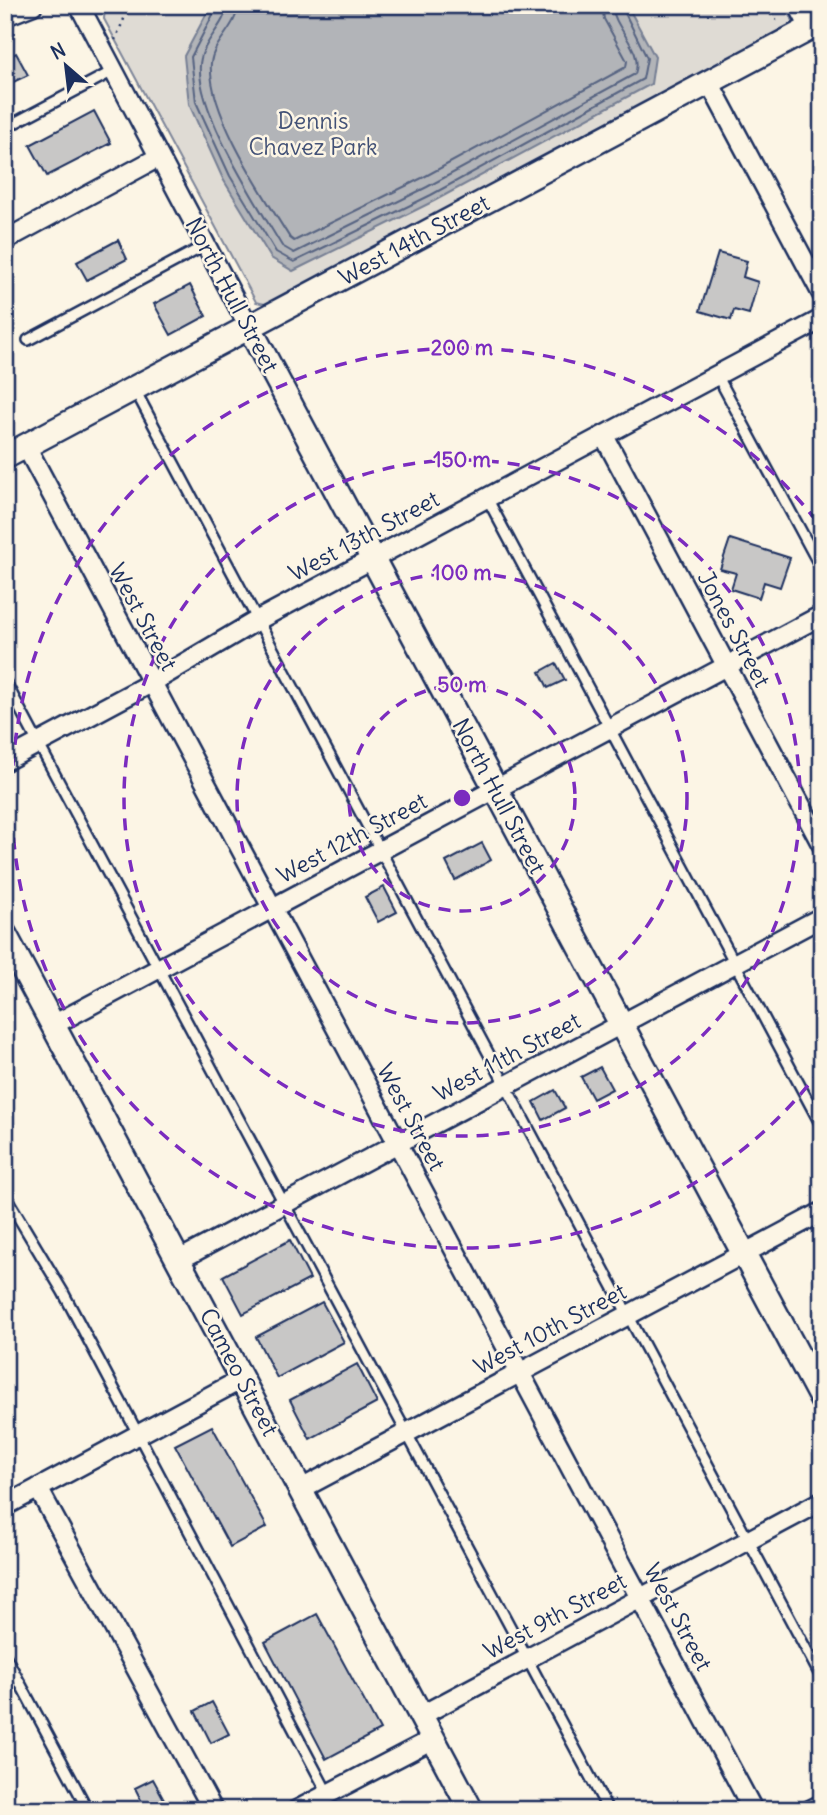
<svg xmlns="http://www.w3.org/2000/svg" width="827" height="1815" font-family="Delius,sans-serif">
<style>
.green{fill:#dfdbd4;stroke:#7d8599;stroke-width:2}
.water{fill:#b2b4b8;stroke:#767f94;stroke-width:2}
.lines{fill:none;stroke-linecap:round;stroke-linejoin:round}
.shore{stroke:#576482;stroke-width:2}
.building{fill:#c8c7c6;stroke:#1b2f5e;stroke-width:2}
.service-casing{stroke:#1b2f5e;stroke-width:14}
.minor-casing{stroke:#1b2f5e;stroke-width:23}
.tertiary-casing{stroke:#1b2f5e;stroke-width:28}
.path{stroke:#1b2f5e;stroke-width:2.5;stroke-dasharray:2 5;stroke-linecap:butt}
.service{stroke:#fcf5e5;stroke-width:9}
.minor{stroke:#fcf5e5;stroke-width:18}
.tertiary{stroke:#fcf5e5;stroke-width:23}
.ring{fill:none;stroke:#7b2cbf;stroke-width:3.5;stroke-dasharray:12 9}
.labels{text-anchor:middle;stroke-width:5;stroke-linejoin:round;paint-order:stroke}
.park-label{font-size:23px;fill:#425176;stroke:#fcf5e5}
.street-label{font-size:23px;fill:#1b2f5e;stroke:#fcf5e5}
.centre{fill:#7b2cbf;stroke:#fcf5e5;stroke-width:3.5}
.ring-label{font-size:21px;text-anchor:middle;font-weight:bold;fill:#7b2cbf;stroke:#fcf5e5;stroke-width:5;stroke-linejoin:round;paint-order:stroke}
</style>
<rect width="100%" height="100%" fill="#fcf5e5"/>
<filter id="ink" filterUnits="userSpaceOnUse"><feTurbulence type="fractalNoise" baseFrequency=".0143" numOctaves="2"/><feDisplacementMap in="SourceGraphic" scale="14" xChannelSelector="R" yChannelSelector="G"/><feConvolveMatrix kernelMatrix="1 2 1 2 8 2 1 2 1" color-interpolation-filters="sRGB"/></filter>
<g filter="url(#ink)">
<path class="green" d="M108,5H785L795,25L269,305L256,302L104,19L105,7Z"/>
<path class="water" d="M215,5H627L655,57L651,84L434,201L293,271L271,258L223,179L189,104L184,56L208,11Z"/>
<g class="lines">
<path class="shore" d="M218,5L191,57L196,102L230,176L276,252L294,262L431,195L643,79L647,58L621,5
M227,5C226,24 205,39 201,58C190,103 259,207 282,246L294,253L427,187L635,74C644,48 614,30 612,5
M238,5C237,27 213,42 211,63C207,112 264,196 290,238L294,241L422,178L626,67L627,61L604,19L602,5"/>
</g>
<path class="building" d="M16,53L28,75L5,86V59Z
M94,111L111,143L47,176L30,145Z
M118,240L127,259L87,280L77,262Z
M718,253L747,261L743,277L758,282L749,314L734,310L731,320L700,311Z
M190,285L206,316L171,335L154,304Z
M730,539L790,558L780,587L764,582L759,598L731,589L736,573L720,569Z
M556,663L565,680L548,688L540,672Z
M482,843L491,860L455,880L446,862Z
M384,887L397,912L378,922L365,897Z
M600,1067L612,1089L593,1099L581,1077Z
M555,1090L565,1108L543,1120L534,1102Z
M290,1240L310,1279L243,1314L223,1276Z
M322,1302L344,1342L277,1378L256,1337Z
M357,1364L377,1403L310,1439L290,1400Z
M212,1426L267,1527L230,1547L175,1445Z
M317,1614L380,1730L326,1759L265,1642Z
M212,1702L229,1734L211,1743L195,1711Z
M153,1779L170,1810H146L135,1788Z"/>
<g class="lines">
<defs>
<path id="service" d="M5,128L113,71
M28,340L206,245
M717,375L822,570
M135,390L822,1679
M487,498L822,1127
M5,681L608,1810
M5,1195L63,1292L328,1794
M5,1655L88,1810"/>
<path id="minor" d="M79,5L249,327
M798,5L810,28
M5,16L33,5
M709,82L822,294
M5,240L159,157
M604,436L822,845
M26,446L753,1810
M5,761L151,683L256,621L822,319
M53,1025L822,615
M179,1260L822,917
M38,1488L213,1810
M301,1489L822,1212
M5,1506L242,1379
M422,1715L822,1501
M297,1810L433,1739
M810,1810L822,1804"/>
<path id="tertiary" d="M249,327L822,1400
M5,457L822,22
M5,935L471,1810"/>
</defs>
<use href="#service" class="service-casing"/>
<use href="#minor" class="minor-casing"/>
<use href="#tertiary" class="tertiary-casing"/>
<path class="path" d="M760,5L779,22
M115,40L130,5"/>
<use href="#service" class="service"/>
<use href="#minor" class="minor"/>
<use href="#tertiary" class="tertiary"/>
</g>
</g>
<g class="ring">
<circle cx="462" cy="798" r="113"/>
<circle cx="462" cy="798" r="225"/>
<circle cx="462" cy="798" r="338"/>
<path d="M821 1069A450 450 0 1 1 821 527"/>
</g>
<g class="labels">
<g class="park-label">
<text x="313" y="129">Dennis<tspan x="313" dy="26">Chavez Park</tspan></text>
</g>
<g class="street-label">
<text transform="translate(414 240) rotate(-28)" y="8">West 14th Street</text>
<text transform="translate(232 295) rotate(62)" y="8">North Hull Street</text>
<text transform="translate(364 536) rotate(-28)" y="8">West 13th Street</text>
<text transform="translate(143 617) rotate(62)" y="8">West Street</text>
<text transform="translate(734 629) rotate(62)" y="8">Jones Street</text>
<text transform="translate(499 796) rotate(62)" y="8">North Hull Street</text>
<text transform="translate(352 838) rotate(-28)" y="8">West 12th Street</text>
<text transform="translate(507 1057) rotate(-28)" y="8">West 11th Street</text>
<text transform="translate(411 1117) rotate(62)" y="8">West Street</text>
<text transform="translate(550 1329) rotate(-28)" y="8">West 10th Street</text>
<text transform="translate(239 1372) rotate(62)" y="8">Cameo Street</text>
<text transform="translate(555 1616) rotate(-28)" y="8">West 9th Street</text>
<text transform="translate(678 1617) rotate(62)" y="8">West Street</text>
</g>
</g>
<circle cx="462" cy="798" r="10" class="centre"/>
<g class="ring-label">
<text x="462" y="355">200 m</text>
<text x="462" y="467">150 m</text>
<text x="462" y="580">100 m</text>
<text x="462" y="692">50 m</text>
</g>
<rect width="827" height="1815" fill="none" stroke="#fcf5e5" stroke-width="28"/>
<rect x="14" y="14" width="799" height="1787" fill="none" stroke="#1b2f5e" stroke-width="2.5" filter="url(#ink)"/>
<g transform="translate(66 66) rotate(332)" stroke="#fcf5e5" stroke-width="5" paint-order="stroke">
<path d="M0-5L12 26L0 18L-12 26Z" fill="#1b2f5e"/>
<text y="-10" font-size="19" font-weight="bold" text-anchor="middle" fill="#1b2f5e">N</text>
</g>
</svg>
